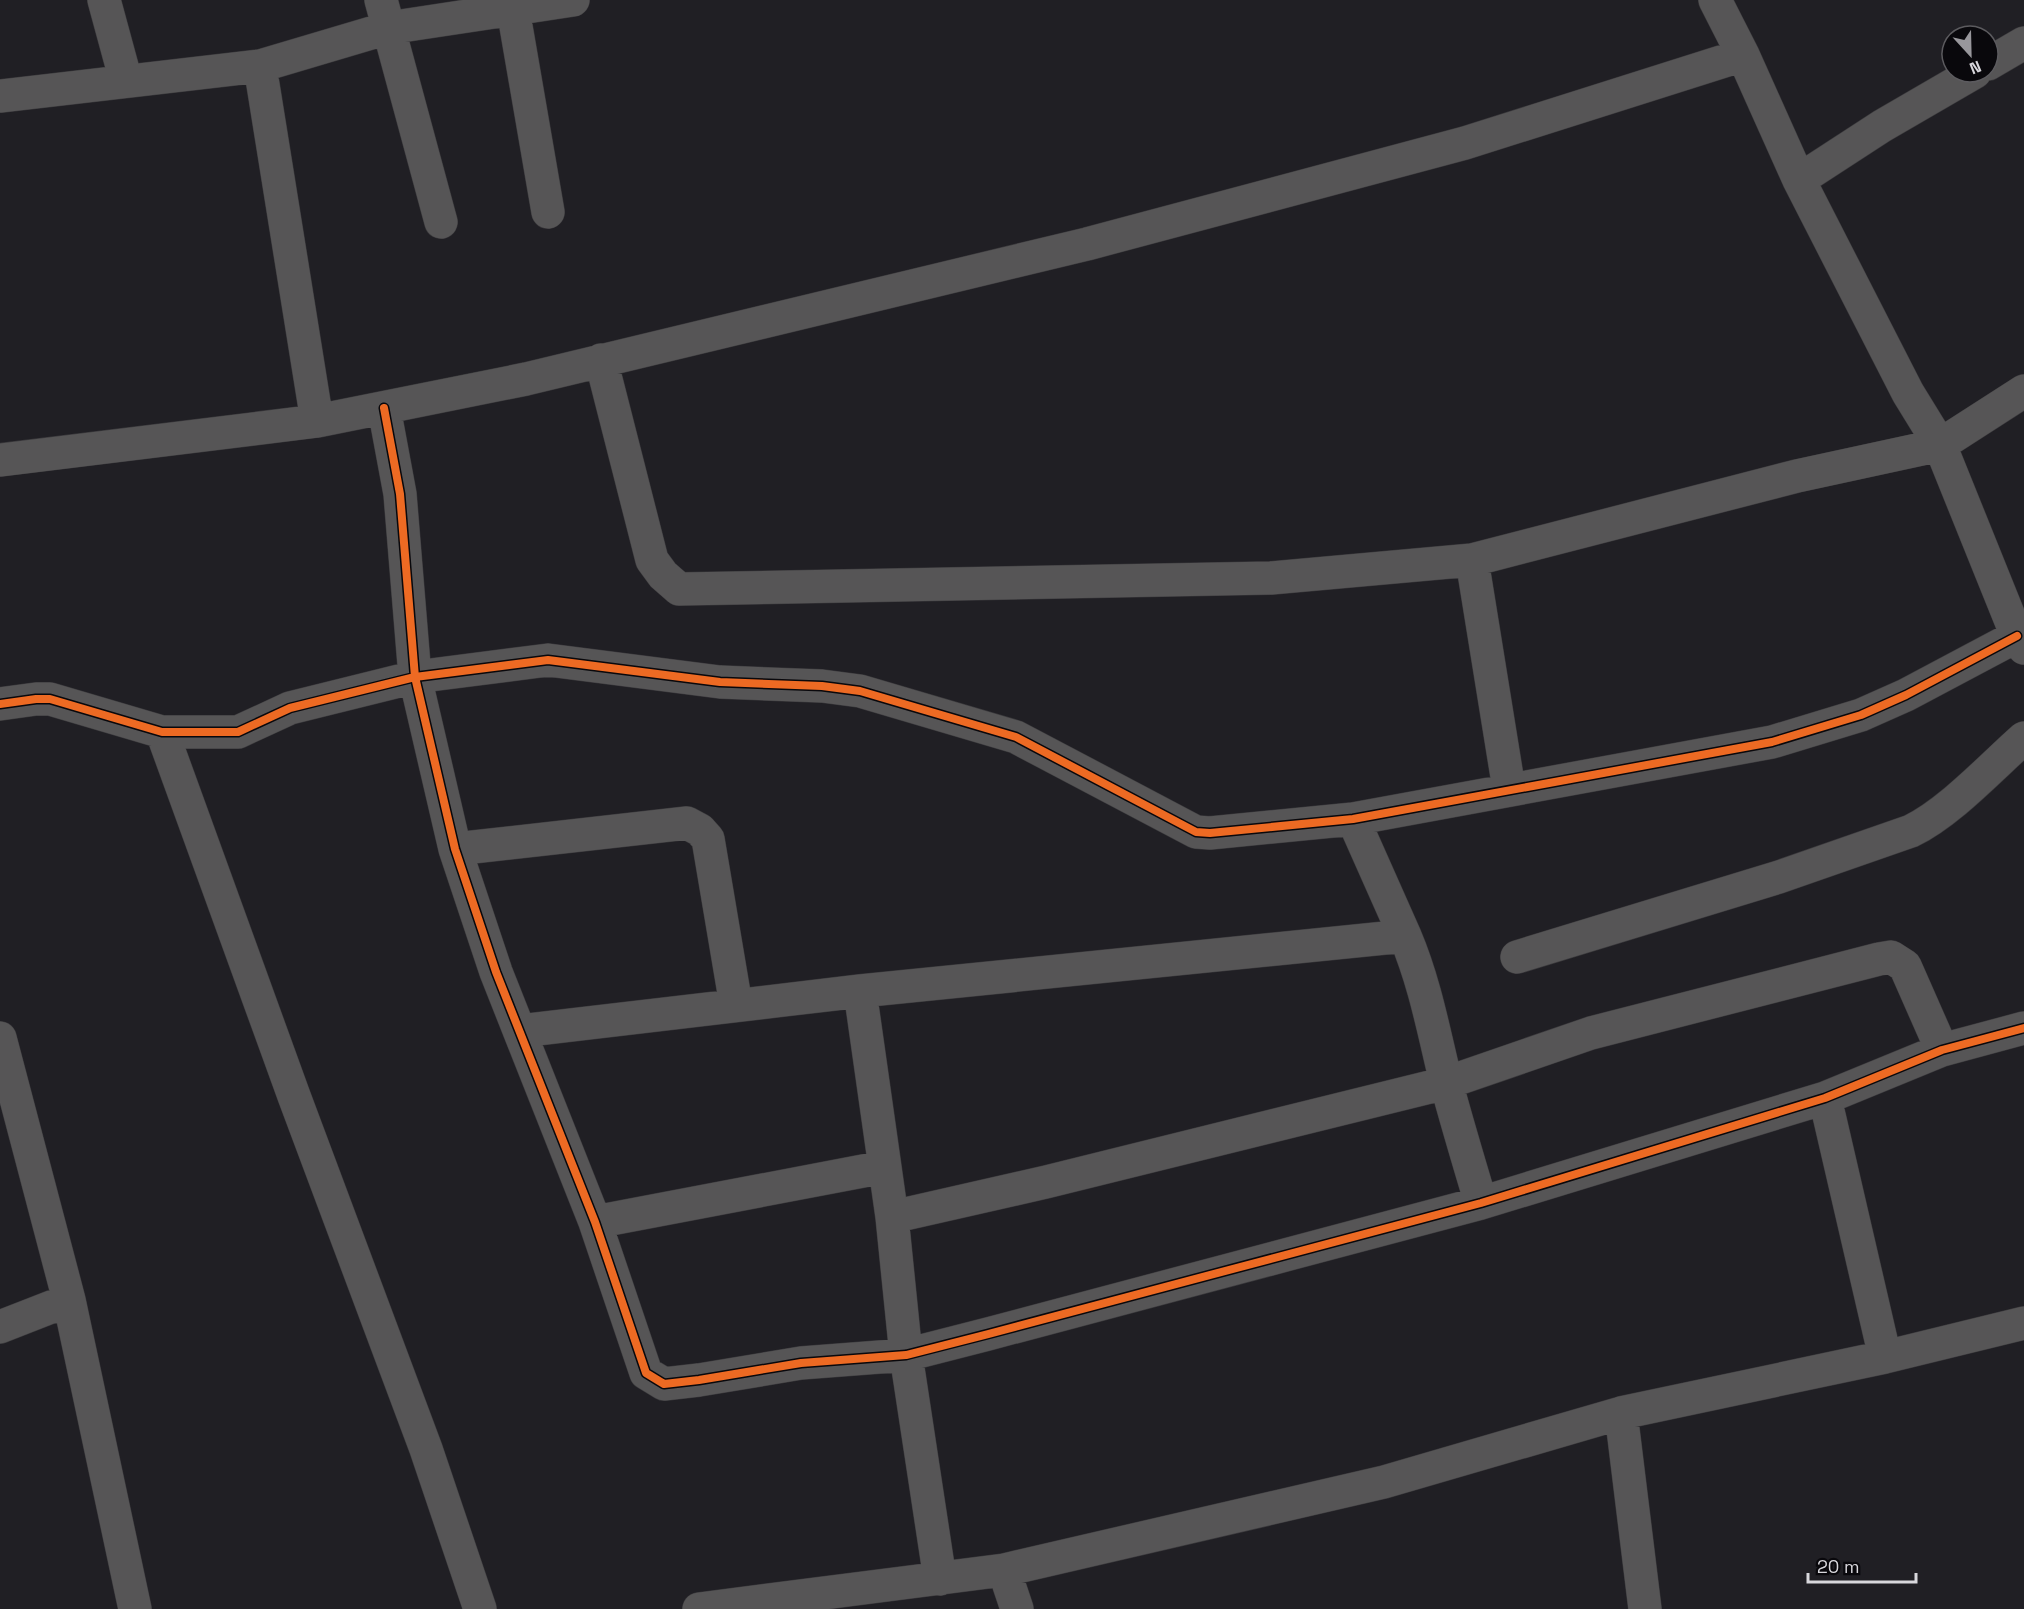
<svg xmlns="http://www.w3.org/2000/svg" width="2024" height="1609" font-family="'Space Grotesk',sans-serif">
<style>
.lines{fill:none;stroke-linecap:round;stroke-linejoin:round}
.minor-casing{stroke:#3b3a3d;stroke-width:34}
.minor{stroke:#565556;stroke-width:33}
.cycleway-casing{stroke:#09080c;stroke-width:11}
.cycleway{stroke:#ed6a23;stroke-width:8}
</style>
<rect width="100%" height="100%" fill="#201f24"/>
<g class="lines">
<defs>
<path id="minor" d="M104,0L126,81
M381,0L441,222
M1715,0L1743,55L1799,180L1908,393L1940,445L2017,636L2024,648
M513,9L548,212
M1988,64L2024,43
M260,66L317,421
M0,96L260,66L388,28L573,0
M1799,180L1882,126L1975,72
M601,360L652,560L663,575L679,589L1271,578L1472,560L1797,476L1940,445L2024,391
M384,408L400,494L415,677L455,849L496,972L595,1222L646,1373L664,1384L699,1380L801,1363L906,1355L988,1334L1481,1203L1825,1098L1942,1050L2024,1028
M0,460L317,421L526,379L1087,244L1465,143L1743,55
M1472,560L1509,789
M0,704L36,699H50L162,732H238L290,708L415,677L548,660L720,682L822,686L860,691L1016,737L1196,832L1210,833L1353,819L1772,742L1861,715L1906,695L2017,636
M162,732L294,1096L426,1449L480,1609
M1353,819L1405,936
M455,849L687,823L700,830L708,839L736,1005
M1517,957L1779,877L1911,831C1950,812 1991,767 2024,738
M860,991L892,1217L906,1355L940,1579
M520,1031L860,991L1405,936C1425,983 1434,1033 1446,1082C1457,1123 1469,1163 1481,1203
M0,1038L69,1300L135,1609
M1825,1098L1885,1357
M892,1217L1046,1182L1446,1083L1591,1033L1879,959L1891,957L1905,966L1942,1050
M595,1222L884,1167
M0,1327L69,1300
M1621,1413L1645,1609
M1004,1570L1017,1609
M699,1609L1004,1570L1384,1482L1621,1413L1885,1357L2024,1323"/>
</defs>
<use href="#minor" class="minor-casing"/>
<use href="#minor" class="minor"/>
<defs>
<path id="cycleway" d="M384,408L400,494L415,677L455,849L496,972L595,1222L646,1373L664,1384L699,1380L801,1363L906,1355L988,1334L1481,1203L1825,1098L1942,1050L2024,1028
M0,704L36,699H50L162,732H238L290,708L415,677L548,660L720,682L822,686L860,691L1016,737L1196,832L1210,833L1353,819L1772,742L1861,715L1906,695L2017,636"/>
</defs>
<use href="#cycleway" class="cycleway-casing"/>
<use href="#cycleway" class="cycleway"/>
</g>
<g transform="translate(1970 54) rotate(158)"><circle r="28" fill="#09080c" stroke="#5c5b5f" stroke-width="1.5"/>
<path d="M0-4.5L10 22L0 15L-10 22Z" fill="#98979c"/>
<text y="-9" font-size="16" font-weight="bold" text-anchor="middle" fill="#d8d7dc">N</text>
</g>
<path d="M1808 1573v9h108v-9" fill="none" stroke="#d8d7dc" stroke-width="3"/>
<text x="1817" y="1573" font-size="18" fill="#d8d7dc" stroke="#09080c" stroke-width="4.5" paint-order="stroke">20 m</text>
</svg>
